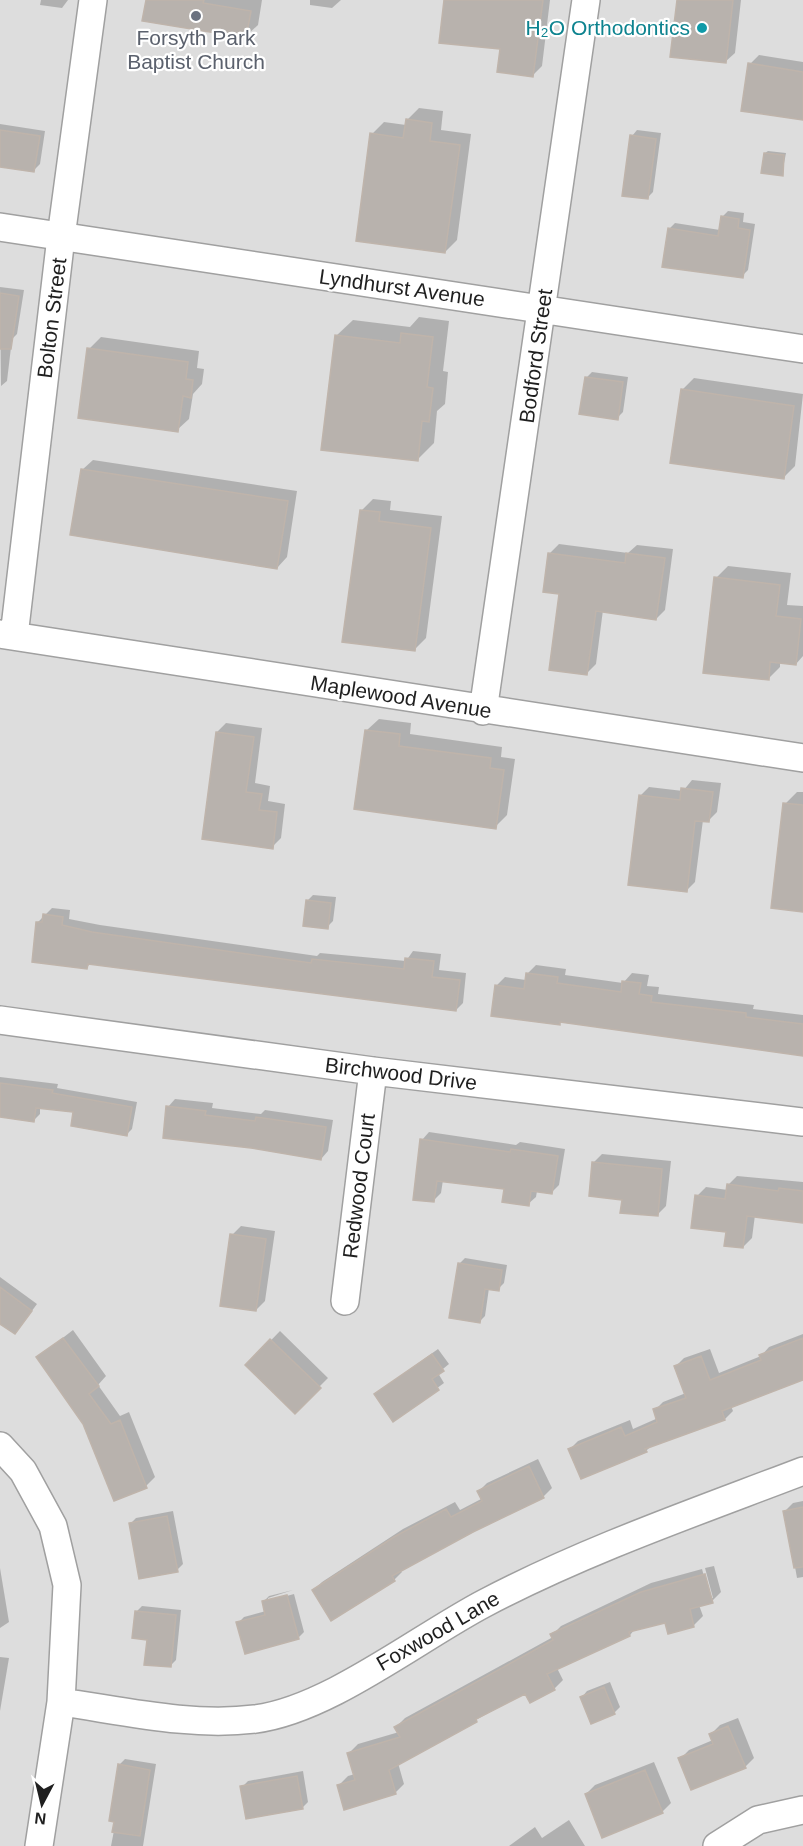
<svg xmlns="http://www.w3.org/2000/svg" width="803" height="1846" font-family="Helvetica,sans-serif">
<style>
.residential{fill:#ddd}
.shadow{fill:#0003}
.building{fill:#b8b2ad;stroke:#bfb4ab;stroke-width:1.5}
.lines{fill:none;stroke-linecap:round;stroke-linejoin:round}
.minor-casing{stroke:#a0a0a0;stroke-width:30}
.minor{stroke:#fff;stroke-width:27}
.worship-dot{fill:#6b7280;stroke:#fff;stroke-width:2}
.culture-dot{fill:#0f9aa8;stroke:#fff;stroke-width:2}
.labels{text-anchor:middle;stroke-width:4.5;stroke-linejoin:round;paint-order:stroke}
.culture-label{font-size:21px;fill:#0d838f;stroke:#fff;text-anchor:end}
.worship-label{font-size:21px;fill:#5b616d;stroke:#fff}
.street-label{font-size:21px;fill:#1f1f1f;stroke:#fff}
</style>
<rect width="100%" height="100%" fill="#efece7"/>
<path class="residential" d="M0,0H803V1846H0Z"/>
<path class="shadow" d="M41,0H68L62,8L40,5Z
M147,0H262L258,25L246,36Z
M310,0H341L332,8L310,5Z
M445,0H550L542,66L533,75Z
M678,0H741L735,53L725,62Z
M759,55L803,62V119L750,64Z
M419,108L443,111L441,130L471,134L457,240L445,252L372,134L384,122L406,125L407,120Z
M0,124L45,131L40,164L34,170L0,165Z
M637,130L661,133L653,192L647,198L632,136Z
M768,151L786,153L782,174L765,153Z
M728,211L744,213L743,222L755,224L748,270L742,276L669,229L675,223L720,230L722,217Z
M0,287L24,290L17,334L12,339L7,381L1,386Z
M419,317L449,321L443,371L448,372L445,404L437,411L434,443L417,460L336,336L353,320L410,327Z
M101,337L199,351L197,368L204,369L202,384L193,394L189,419L177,430L89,349Z
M592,372L628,377L623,412L617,418L586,378Z
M694,378L803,394L795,466L783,478L682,390Z
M93,460L297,491L287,557L277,568L82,470Z
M373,499L391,501L390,510L442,516L426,638L414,650L361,511Z
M559,544L628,553L637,545L673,549L665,610L656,619L603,610L596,664L587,673L550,553Z
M728,566L791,573L787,605L803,606V656L796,664L780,662V667L768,679L716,578Z
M379,719L411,723L410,734L502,747L501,757L515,759L507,815L495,827L367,730Z
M226,723L262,728L255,783L270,786L268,801L285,804L281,838L272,847L217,732Z
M692,780L721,783L717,812L708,821L703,820L695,882L686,891L640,796L649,787L683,791Z
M797,792H803V910L785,804Z
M313,895L336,897L333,921L327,927L307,901Z
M52,908L70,910L69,919L100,925L317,956L320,953L406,961L413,951L441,954L439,970L466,973L463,1003L456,1010L91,963L86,968L38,922Z
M536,965L566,969L565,975L623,983L632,973L649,975L647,986L659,987L658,994L754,1005L753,1009L803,1015V1055L680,1039V1037L492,1014L496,986L505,977L526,980L527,974Z
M0,1077L58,1084L57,1088L137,1102L132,1129L126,1135L75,1111L40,1107V1114L34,1120L0,1116Z
M175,1099L213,1103L212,1108L261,1114L265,1110L333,1120L328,1151L321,1159L168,1107Z
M429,1132L516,1145L520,1142L565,1149L559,1185L551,1193L537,1191L536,1197L528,1204L506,1188L443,1180L441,1193L434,1200L422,1140Z
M602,1154L671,1161L666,1206L657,1215L624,1198L593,1163Z
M737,1176L803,1182V1222L755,1215L752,1238L743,1247L697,1196L706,1187L728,1190V1185Z
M241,1226L275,1231L265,1301L256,1310L232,1235Z
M465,1258L507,1265L504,1283L498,1289L489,1288L485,1316L479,1322L459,1264Z
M0,1277L37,1304L20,1327L0,1322Z
M73,1330L106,1376L98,1385L120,1416L129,1412L155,1477L146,1486L85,1423L38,1357Z
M280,1331L328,1378L295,1411L247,1365Z
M803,1334V1378L731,1406L733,1411L725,1419L651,1446L646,1451L570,1449L578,1441L630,1420L633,1429L658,1418L655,1410L663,1402L686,1393L676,1366L684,1358L710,1349L719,1373L761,1356L769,1347Z
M438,1349L449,1364L438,1373L444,1383L394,1420L375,1394Z
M538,1459L552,1488L544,1496L472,1530L400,1570L402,1572L394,1580L314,1590L322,1582L403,1529L455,1502L460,1510L483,1498L479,1491L487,1483Z
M803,1501V1577L797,1578L785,1511L793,1503Z
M173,1511L183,1564L177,1570L130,1524L136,1518Z
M714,1566L721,1592L712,1601L699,1605L703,1616L694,1625L669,1632L666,1621L635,1629L630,1635L557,1668L563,1680L554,1689L526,1692L398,1763L404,1784L395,1793L339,1785L348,1776L355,1774L349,1753L358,1744L399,1732L396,1727L405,1718L553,1637L552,1635L561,1626L651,1583L702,1569L710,1598H713L705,1568Z
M0,1568L9,1622L0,1628Z
M293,1590L268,1598V1601L294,1594L304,1632L298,1638L238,1623L244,1617L266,1611L263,1602L269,1596Z
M142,1606L181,1610L176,1660L170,1666L148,1638L136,1612Z
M0,1657L9,1658L0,1711Z
M610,1682L620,1707L614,1713L582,1697L587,1691Z
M738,1718L754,1758L745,1767L680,1759L689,1750L713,1740L711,1734L720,1725Z
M125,1759L156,1764L143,1846H111L116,1820L119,1765Z
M654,1762L671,1803L662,1812L586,1794L595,1785Z
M303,1771L308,1802L302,1808L242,1787L248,1781Z
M569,1820L585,1846H509L535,1827L542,1838Z"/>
<path class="building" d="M146,0H204L203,3L251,11L246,38L142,21Z
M444,0H543L533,77L497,72L500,49L439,43Z
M677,0H733L726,63L670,57Z
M748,63L803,72V120L741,111Z
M406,119L432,123L430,141L460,145L445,253L356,241L370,133L403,138Z
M0,130L40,136L34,172L0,167Z
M630,135L656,139L648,199L622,196Z
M764,153L784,155L783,176L761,173Z
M721,216L739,219L738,228L750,230L743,278L662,267L668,228L718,236Z
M0,293L19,296L11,349H0Z
M401,333L433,337L427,387L433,388L429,422L422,421L418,461L321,450L335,335L400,343Z
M87,348L188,362L186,379L193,380L191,398L183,396L178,432L78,418Z
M585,377L623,382L618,420L579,414Z
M681,389L794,406L784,479L670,463Z
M81,469L288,501L277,569L70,535Z
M360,510L380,512L379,521L431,528L415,651L342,642Z
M548,553L625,563L626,553L665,558L656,620L596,611L587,675L549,670L559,594L543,592Z
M714,577L780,585L776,616L801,619L796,665L770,662L769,680L703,673Z
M365,730L400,734L399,746L491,758L490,768L504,770L496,829L354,809Z
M216,732L254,737L246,792L262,794L259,810L277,812L273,849L202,839Z
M681,788L713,792L709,822L695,821L687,892L628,885L639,795L680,800Z
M783,803L803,805V912L771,908Z
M306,900L331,903L328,929L303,926Z
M43,914L63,917L62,925L92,932L311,963L312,959L404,969L405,958L434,961L432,977L460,980L456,1011L88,964L87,969L32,962L36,922H42Z
M526,973L558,977L557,983L621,992L622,981L641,983L639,994L652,996L651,1002L746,1013V1017L803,1024V1056L560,1022V1025L491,1016L495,985L524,989Z
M0,1083L53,1090L52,1093L132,1107L127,1136L71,1126L73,1112L36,1108L34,1122L0,1117Z
M166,1106L206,1111L205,1115L255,1121L256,1117L326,1127L321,1160L251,1148L163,1138Z
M420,1139L510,1152L511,1149L558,1156L552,1194L531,1191L529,1206L502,1202L504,1189L437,1181L434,1202L413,1200Z
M592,1162L662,1169L658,1216L620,1213L622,1200L589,1196Z
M727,1184L778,1191L779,1188L803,1191V1223L747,1216L743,1248L724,1246L726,1232L691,1228L695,1195L725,1199Z
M230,1234L266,1239L256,1311L220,1306Z
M458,1263L502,1270L499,1291L485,1289L480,1323L449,1318Z
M0,1287L32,1311L15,1334L0,1324Z
M63,1338L99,1386L89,1394L111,1424L120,1420L147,1488L114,1501L83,1424L36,1357Z
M803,1338V1380L722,1411L725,1420L645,1449L647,1452L581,1479L568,1449L621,1427L625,1436L657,1422L653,1409L686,1398L674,1366L701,1356L710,1380L761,1360L759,1355Z
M270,1339L321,1388L295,1414L245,1365Z
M432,1354L444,1371L432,1379L439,1390L393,1422L374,1394Z
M529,1466L544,1498L473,1532L392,1576L395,1581L331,1621L312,1590L394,1537L446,1509L451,1517L482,1501L477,1491Z
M803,1507V1567L794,1568L783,1511Z
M167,1516L178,1572L139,1579L129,1523Z
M705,1574L713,1603L690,1609L694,1627L668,1634L665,1623L629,1632L630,1636L547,1674L555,1690L530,1703L525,1694L476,1719L477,1722L389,1770L396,1794L344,1810L337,1785L355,1780L347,1753L400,1737L394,1727L553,1640L550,1634L641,1592Z
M287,1595L299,1639L245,1654L236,1622L265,1615L262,1601Z
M135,1611L176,1615L171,1667L144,1665L147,1640L132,1638Z
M604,1687L615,1714L591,1724L580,1697Z
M728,1726L746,1768L691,1790L678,1758L713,1744L709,1734Z
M118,1764L150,1770L140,1836L112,1832L114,1822L109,1821Z
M645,1770L663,1813L602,1838L585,1794Z
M297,1776L303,1809L246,1819L240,1786Z"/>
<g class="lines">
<defs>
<path id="minor" d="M0,227L803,349
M0,634L803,758
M14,636L61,237L93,0
M483,711L586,0
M0,1020L373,1071L803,1122
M345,1301L373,1071
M0,1446L23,1471L53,1526L67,1585L61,1702L39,1846
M61,1702C124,1711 191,1727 255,1719C328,1710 418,1638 485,1603C586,1550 696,1512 803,1471
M717,1846L758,1820L803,1810"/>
</defs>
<use href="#minor" class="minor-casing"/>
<use href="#minor" class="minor"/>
</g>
<circle class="worship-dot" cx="196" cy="16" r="6"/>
<circle class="culture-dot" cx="702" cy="28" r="6"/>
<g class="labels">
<g class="culture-label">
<text x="690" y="35">H₂O Orthodontics</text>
</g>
<g class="worship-label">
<text x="196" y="45">Forsyth Park<tspan x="196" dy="24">Baptist Church</tspan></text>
</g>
<g class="street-label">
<text transform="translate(402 288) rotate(8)" y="7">Lyndhurst Avenue</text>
<text transform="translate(52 318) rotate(-83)" y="7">Bolton Street</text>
<text transform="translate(536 356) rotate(-82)" y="7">Bodford Street</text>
<text transform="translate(401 697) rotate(9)" y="7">Maplewood Avenue</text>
<text transform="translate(401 1074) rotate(7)" y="7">Birchwood Drive</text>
<text transform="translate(359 1186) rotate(-83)" y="7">Redwood Court</text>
<text transform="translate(438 1631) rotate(-30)" y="7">Foxwood Lane</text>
</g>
</g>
<g transform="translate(42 1804) rotate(187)" stroke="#ffffff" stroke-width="4.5" paint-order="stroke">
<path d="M0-4.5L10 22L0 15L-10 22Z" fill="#1f1f1f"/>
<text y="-9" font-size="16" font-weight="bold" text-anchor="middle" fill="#1f1f1f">N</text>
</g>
</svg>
